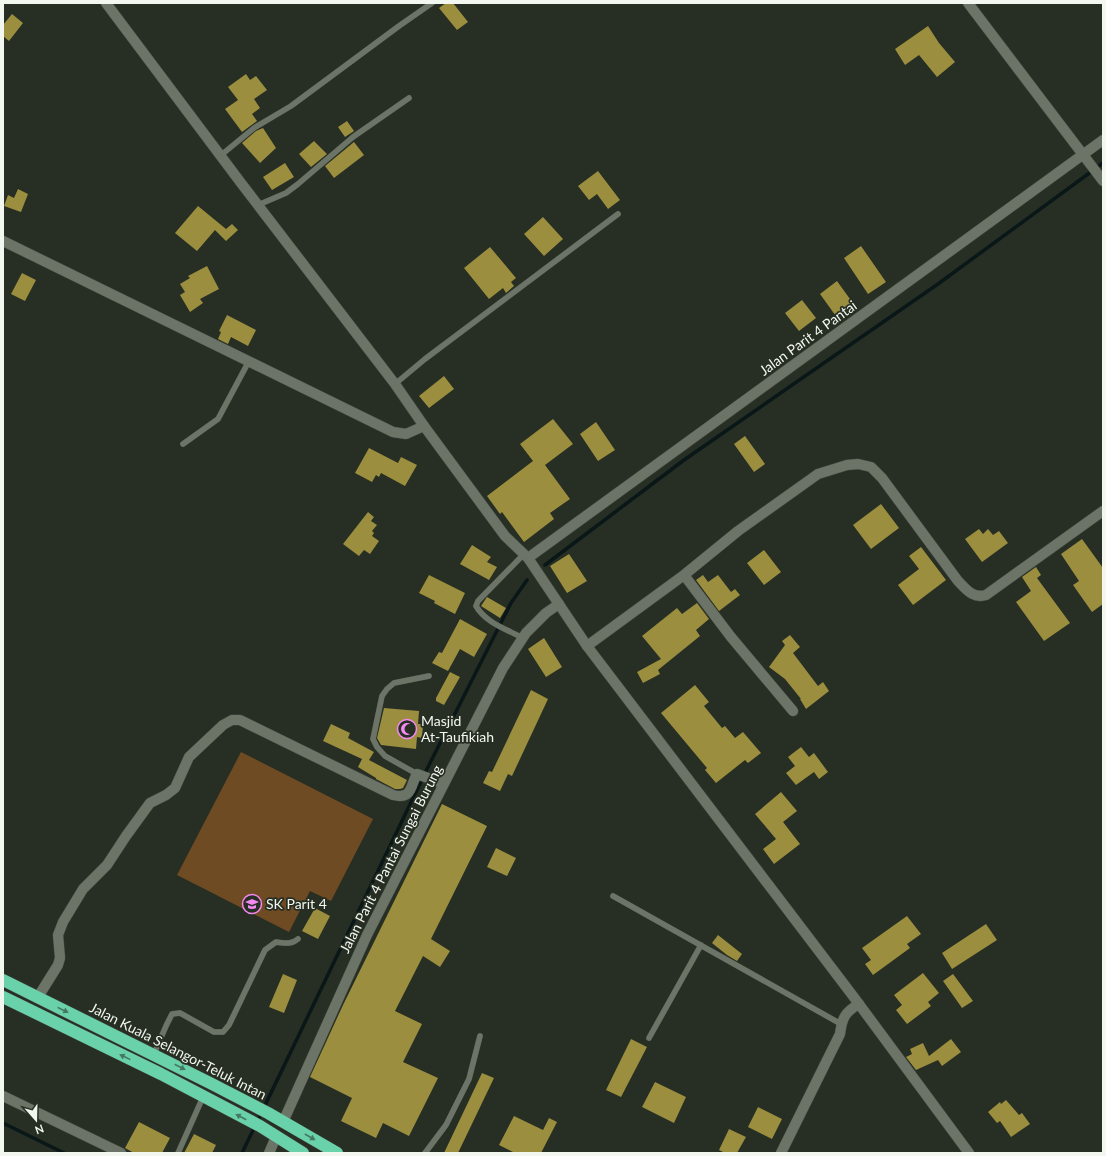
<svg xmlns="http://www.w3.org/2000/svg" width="1106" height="1156" font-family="Lato,sans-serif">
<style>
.green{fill:#6e4b23}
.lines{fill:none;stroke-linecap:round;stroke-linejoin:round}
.stream{stroke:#091718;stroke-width:3.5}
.building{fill:#9b8e3e}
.lane-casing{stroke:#464c42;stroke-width:6}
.street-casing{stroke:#464c42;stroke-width:11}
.secondary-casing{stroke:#464c42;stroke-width:11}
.highway-casing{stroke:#464c42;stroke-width:13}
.lane{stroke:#6c7467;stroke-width:5.5}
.street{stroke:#6c7467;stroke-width:10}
.secondary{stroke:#6c7467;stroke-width:10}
.highway{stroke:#69d2ab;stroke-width:12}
.oneway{fill:#457860}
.labels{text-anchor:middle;stroke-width:3.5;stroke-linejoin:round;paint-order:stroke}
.street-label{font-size:14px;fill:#f2f7ef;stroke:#272e23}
.poi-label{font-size:14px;fill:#f2f7ef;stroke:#272e23;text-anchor:start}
</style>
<rect width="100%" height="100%" fill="#272e23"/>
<path class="green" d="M241,752L373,819L331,901L310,891L289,932L177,875Z"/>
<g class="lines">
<path class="stream" d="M545,565L684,460L938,284L1103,163
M3,1123L64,1153
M242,1153L429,765L511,603L527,580"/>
</g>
<path class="building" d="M446,3H453L468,22L457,30L439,8Z
M12,14L23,23L9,41L3,36V25Z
M928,26L939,43L955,62L937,77L919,55L905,65L895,49Z
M246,74L250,80L256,76L267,90L254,99L260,108L252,114L257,121L242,132L225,109L238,100L228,87Z
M347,121L354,131L345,137L338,127Z
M263,128L276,148L260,163L242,143L256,131Z
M314,141L327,154L311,167L299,154Z
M354,142L364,155L334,178L325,166Z
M285,163L294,177L272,190L263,177Z
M598,171L620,200L608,209L597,194L589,200L578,186Z
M18,189L28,194L21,212L4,206L8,195L14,198Z
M198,206L226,229L232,224L238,230L226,241L215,230L197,251L175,233Z
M543,217L563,239L544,256L524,234Z
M861,246L886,282L868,294L844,258Z
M490,247L516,278L511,282L514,286L506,293L503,288L489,299L464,268Z
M207,266L219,289L200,299L203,303L190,312L180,295L185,292L180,284L190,278L188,276Z
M22,273L36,280L25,301L11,294Z
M837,281L855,306L838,319L820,294Z
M802,300L816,318L799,331L785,313Z
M227,315L256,330L248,346L231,337L228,344L218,339L221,332L219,331Z
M444,376L454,389L429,408L419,396Z
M553,419L573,444L545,465L570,499L550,513L554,519L524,542L502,512L500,514L487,496L533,461L520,444Z
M596,422L615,450L598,461L580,434Z
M745,436L765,464L754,472L734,444Z
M369,448L398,463L401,457L417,465L405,486L381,473L379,477L376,475L372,482L355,473Z
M881,504L899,528L871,549L853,525Z
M368,512L374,517L371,521L377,525L372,531L374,533L372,536L379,541L370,554L364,550L359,556L343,544Z
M979,529L983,534L988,529L993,535L999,531L1008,543L982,562L965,539Z
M1082,539L1103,568V604L1092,612L1073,585L1079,581L1061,554Z
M472,545L491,557L487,562L497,567L489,580L460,564Z
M921,547L946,580L913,605L898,585L919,569L909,556Z
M764,550L781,572L764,585L747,563Z
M569,554L587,581L567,593L550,566Z
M1036,567L1041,575L1037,578L1070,623L1044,641L1016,602L1031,591L1022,577Z
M429,575L465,593L455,614L434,603L435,601L419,593Z
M703,575L708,582L718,575L731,592L735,589L740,595L719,611L696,580Z
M487,597L506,608L500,618L481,606Z
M697,603L709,619L696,630L700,636L658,670L660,674L643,683L637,672L661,659L642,636L677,608L682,614Z
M460,619L487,634L474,657L460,649L448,671L432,663L439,652L442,653Z
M790,635L800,647L793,653L818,686L823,682L829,691L806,709L800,699H801L785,679L769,667L785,645L782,641Z
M544,638L562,667L546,677L528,649Z
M450,672L460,677L444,705L436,701V698Z
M695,685L709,702L704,706L722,728L725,726L735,738L743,732L761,753L748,763L745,760L716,783L705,770L707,768L661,713Z
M531,690L548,699L512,776L508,774L500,791L483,783L489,771L492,772Z
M384,708L419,711L418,724H423L422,738L417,737L416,749L381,745L377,738Z
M331,724L350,733L348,738L374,752L369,760L407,780L403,788L400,789H395L376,779V778L358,767L362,759L323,741Z
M801,747L809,757L814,753L828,772L819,779L814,772L796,785L786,773L795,766L788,757Z
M781,792L797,811L783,822L800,844L774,864L763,849L776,839L755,814Z
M442,804L487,826L431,939L450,951L440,967L423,956L395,1011L422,1024L403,1062L438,1078L409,1136L383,1123L376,1138L341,1121L352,1098L310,1077L343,1005Z
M496,848L516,858L507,876L487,867Z
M315,908L330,916L318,939L302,931Z
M907,916L921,934L907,944L910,948L873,975L865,964L871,960L862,948Z
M986,924L997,940L952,969L942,953Z
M718,935L742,954L737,961L727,955L712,943Z
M923,973L939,993L928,1002L931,1006L907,1024L896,1010L902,1005L894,995Z
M283,974L297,980L284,1013L269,1007Z
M953,974L973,1001L962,1008L943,981Z
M631,1039L647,1047L621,1097L606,1090Z
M951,1039L961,1052L942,1066L938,1060L916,1070L906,1057L912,1054L910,1049L923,1043L929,1056Z
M482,1073L494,1078L458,1153H444Z
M655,1082L686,1097L674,1123L642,1107Z
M1006,1100L1019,1115L1022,1113L1030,1124L1011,1137L1000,1121L997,1123L988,1112L1000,1102L1001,1104Z
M758,1107L782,1119L772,1139L748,1127Z
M514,1116L543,1130L549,1118L557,1122L541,1153H515L499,1145Z
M139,1122L170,1138L162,1153H134L125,1148Z
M729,1129L746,1137L737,1153H725L719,1150Z
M194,1134L216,1145L212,1153H184Z"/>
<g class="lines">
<defs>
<path id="lane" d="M220,156L254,128L291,106L399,26L432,3
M258,205L286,193L298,184L353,137L409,98
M395,384L425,359L618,214
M183,444L218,419L249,361
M523,638C506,629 486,623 476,606L478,601L524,554
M417,774L385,756L377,747L373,739L382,696L387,689L394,683L429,676
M613,896L841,1024
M649,1038L701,945
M154,1054L166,1026L172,1014L180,1013L214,1032H223L229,1025L265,950L276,942C284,943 291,945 298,939
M178,1153L203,1097
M425,1153L446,1125L469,1079L480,1036"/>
<path id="street" d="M968,3L1103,181
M3,241L393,432L406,434L424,426
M528,558L1103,140
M684,575L731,637L793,711
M587,646L684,575L738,531L818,474L847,465L858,464L871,467L882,478L958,581C966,589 973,599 986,595L1103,511
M38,997L58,965L60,958L58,935L63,922L83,889L107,865L126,836L150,803L166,795L175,788L189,757L223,725L232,720H240L393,795C413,800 410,785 417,774L444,784
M3,1096L121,1153
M283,1122L367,935L503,668L526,633L546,613L559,604
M269,1153L276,1137
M781,1153L840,1034C842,1018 845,1012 859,1004"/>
<path id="secondary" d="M106,3L241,183L395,384L424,426L505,536L528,558L587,646L853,996L969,1153"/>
<path id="highway" d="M3,980L210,1083L268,1113L337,1153
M3,997L161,1074L260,1126L303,1153"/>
</defs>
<use href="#lane" class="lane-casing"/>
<use href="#street" class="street-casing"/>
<use href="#secondary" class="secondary-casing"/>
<use href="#highway" class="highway-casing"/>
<use href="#lane" class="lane"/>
<use href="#street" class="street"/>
<use href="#secondary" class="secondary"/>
<use href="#highway" class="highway"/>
</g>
<defs><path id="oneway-solid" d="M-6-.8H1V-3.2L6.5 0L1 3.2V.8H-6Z"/></defs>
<g class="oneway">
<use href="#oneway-solid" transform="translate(63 1010) rotate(26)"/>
<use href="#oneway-solid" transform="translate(125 1057) rotate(-154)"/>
<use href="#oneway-solid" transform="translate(180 1067) rotate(27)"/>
<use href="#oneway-solid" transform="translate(241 1117) rotate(-152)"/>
<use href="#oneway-solid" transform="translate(310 1137) rotate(30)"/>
</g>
<defs>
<symbol id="mosque-ring" viewBox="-11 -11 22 22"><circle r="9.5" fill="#272e23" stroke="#f389f1" stroke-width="1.5"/><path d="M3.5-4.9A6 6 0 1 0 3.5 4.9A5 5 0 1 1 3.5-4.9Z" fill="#f389f1"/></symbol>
<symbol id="school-ring" viewBox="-11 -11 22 22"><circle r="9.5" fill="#272e23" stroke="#f389f1" stroke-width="1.5"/><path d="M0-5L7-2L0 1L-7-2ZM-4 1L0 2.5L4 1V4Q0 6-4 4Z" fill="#f389f1"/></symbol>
</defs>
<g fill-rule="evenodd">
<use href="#mosque-ring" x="396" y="718" width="22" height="22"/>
<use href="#school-ring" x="241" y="893" width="22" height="22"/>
</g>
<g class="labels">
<g class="street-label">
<text transform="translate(808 338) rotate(-36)" y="5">Jalan Parit 4 Pantai</text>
<text transform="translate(391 859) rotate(-63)" y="5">Jalan Parit 4 Pantai Sungai Burung</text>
<text transform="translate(178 1051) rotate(27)" y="5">Jalan Kuala Selangor-Teluk Intan</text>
</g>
<g class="poi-label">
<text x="421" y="726">Masjid<tspan x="421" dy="16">At-Taufikiah</tspan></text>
<text x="266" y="909">SK Parit 4</text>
</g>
</g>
<rect width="1106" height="1156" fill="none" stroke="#f2f7ef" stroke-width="8"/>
<g transform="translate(36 1120) rotate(160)" stroke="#272e23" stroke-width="3" paint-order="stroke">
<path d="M0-3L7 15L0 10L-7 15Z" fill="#f2f7ef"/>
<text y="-6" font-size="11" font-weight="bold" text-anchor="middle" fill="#f2f7ef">N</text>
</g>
</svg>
